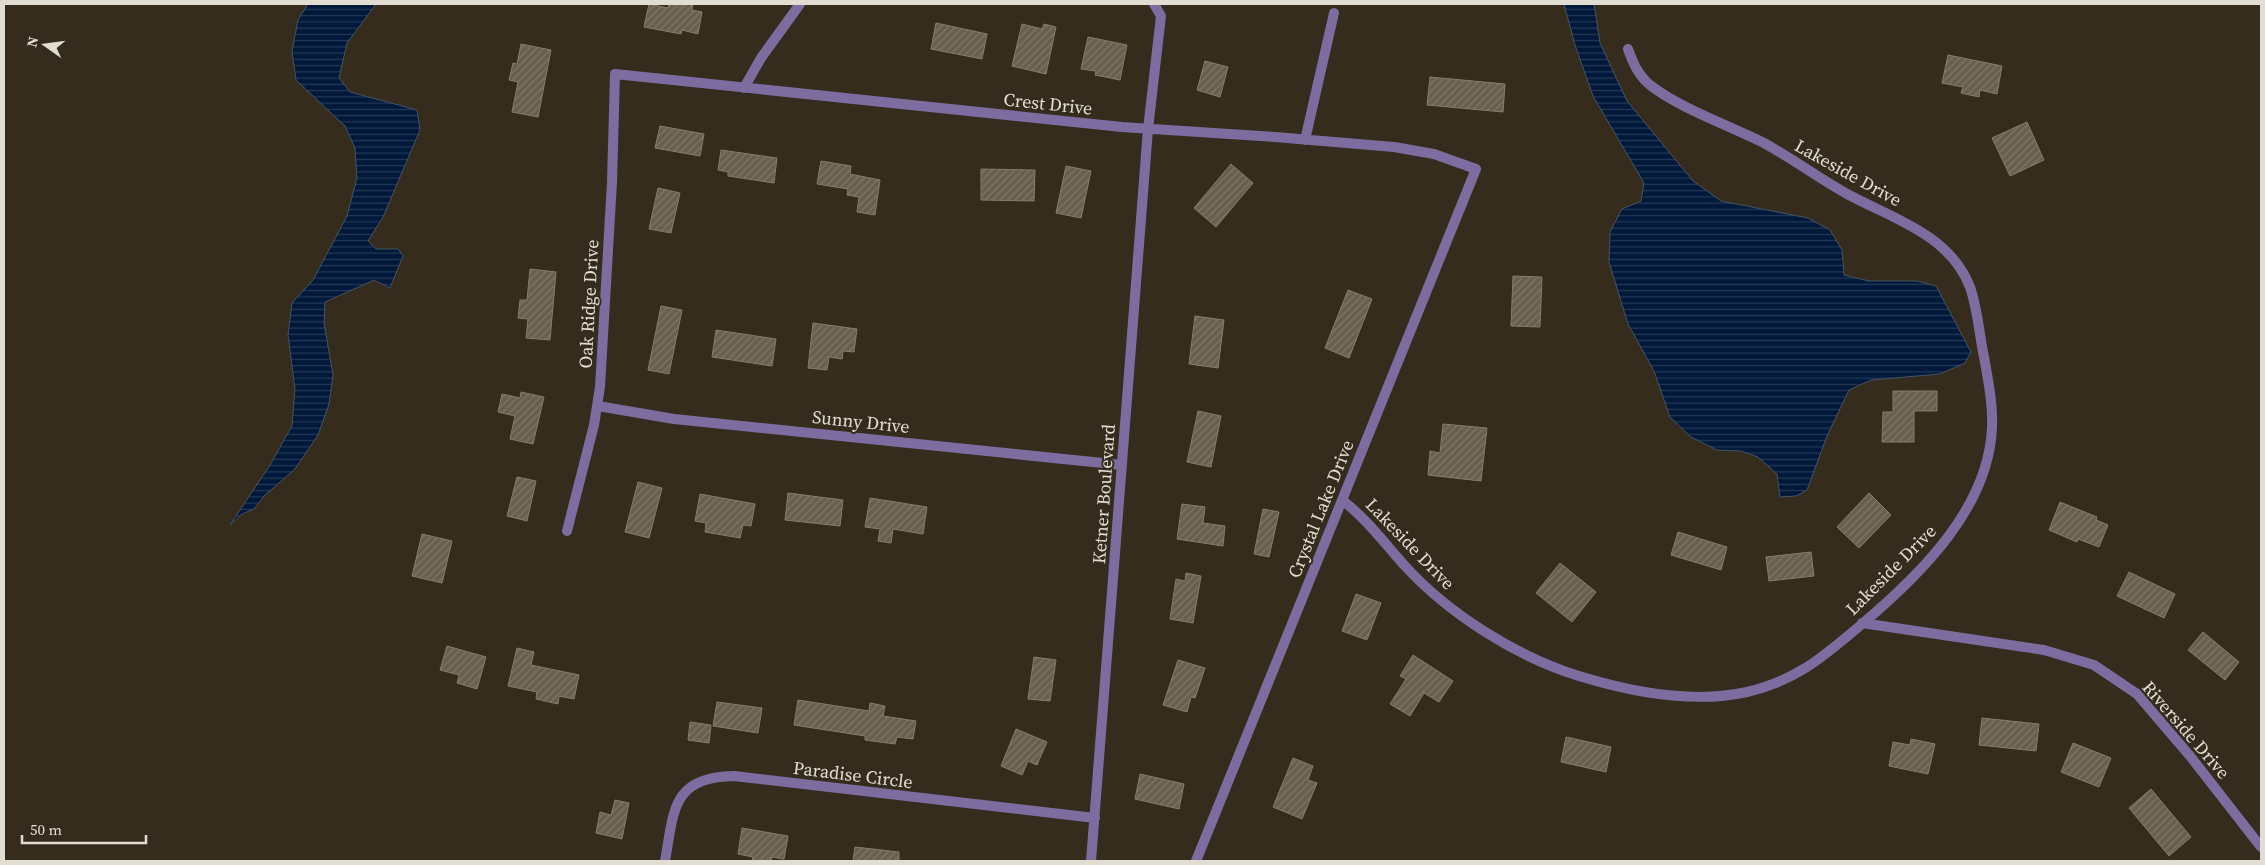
<svg xmlns="http://www.w3.org/2000/svg" width="2265" height="865" font-family="'Source Serif 4',serif">
<style>
.water{fill:url(#water-rules);stroke:#445367}
.building{fill:url(#building-hatch);stroke:#867d6b}
.lines{fill:none;stroke-linecap:round;stroke-linejoin:round}
.street{stroke:#7d6ca0;stroke-width:10}
.labels{text-anchor:middle;stroke-width:4;stroke-linejoin:round;paint-order:stroke}
.street-label{font-size:18px;fill:#e2ddd3;stroke:#352c1d}
</style>
<defs>
<pattern id="water-rules" width="6" height="5" patternUnits="userSpaceOnUse" patternTransform="scale(1.25)"><rect width="6" height="5" fill="#001839"/><path d="M0 2.5h6" fill="none" stroke="#253955"/></pattern>
<pattern id="building-hatch" width="6" height="6" patternUnits="userSpaceOnUse" patternTransform="scale(1.25)"><rect width="6" height="6" fill="#685f4e"/><path d="M-1 1l2-2M0 6l6-6M5 7l2-2" fill="none" stroke="#7d7667"/></pattern>
</defs>
<rect width="100%" height="100%" fill="#352c1d"/>
<path class="water" d="M308,4H376L347,43L339,78L350,92L417,110L420,130L383,217L368,241L376,249H398L403,256L390,288L374,280L325,302L324,323L333,375L329,404L318,435L295,469L265,495L254,509L242,514L230,525L270,465L292,426L295,389L288,335L292,303L313,280L347,216L357,178L355,148L345,126L296,80L292,51L298,20Z
M1564,4H1594L1600,43L1627,101L1693,181L1721,201L1808,218L1830,230L1842,250L1844,275L1869,281H1917L1936,286L1971,352L1965,363L1940,374L1871,380L1849,390L1827,436L1807,490L1796,496L1780,497L1777,474L1758,457L1741,451L1717,450L1691,437L1670,417L1654,371L1628,324L1609,262L1610,232L1622,209L1641,201L1644,183L1593,96L1575,45Z"/>
<path class="building" d="M649,4L668,8L669,4H693L692,10L702,12L698,34L682,30L681,34L644,27Z
M936,23L987,34L982,59L931,49Z
M1022,24L1042,29L1044,24L1056,27L1046,74L1012,66Z
M1088,37L1127,45L1120,80L1095,75L1096,71L1081,69Z
M521,44L551,50L538,117L512,112L518,82L509,80L513,63L517,64Z
M1948,55L2002,66L1997,94L1980,90L1979,97L1961,93L1963,87L1942,83Z
M1205,61L1228,67L1220,97L1197,90Z
M1430,77L1505,84L1503,112L1427,105Z
M2027,122L2044,160L2010,176L1992,138Z
M660,126L704,134L700,156L655,148Z
M721,150L777,158L774,183L728,176V172L718,170Z
M821,161L851,166L850,174L880,180L875,215L857,212L859,197L847,195L848,189L817,184Z
M1231,164L1253,183L1216,227L1194,208Z
M1066,166L1091,171L1081,218L1056,213Z
M981,169L1035,170L1034,201L981,200Z
M658,188L680,193L671,233L649,229Z
M530,269L556,272L550,340L526,338L528,319L518,318L520,300H527Z
M1513,276L1542,277L1540,327L1511,326Z
M1348,290L1372,299L1349,358L1325,348Z
M661,306L682,310L669,374L648,370Z
M1195,316L1224,320L1218,368L1189,364Z
M813,323L857,329L854,352L843,351L842,359L829,357L827,370L808,368Z
M716,330L776,339L772,366L712,357Z
M1893,391H1937V411H1914V442H1882L1883,412H1893Z
M521,392L544,397L533,444L510,439L515,416L498,412L502,394L520,398Z
M1198,411L1221,416L1211,467L1187,462Z
M1443,424L1487,428L1481,481L1428,475L1430,451L1440,453Z
M517,477L536,481L527,521L507,516Z
M638,482L662,488L649,538L625,532Z
M788,493L843,500L840,526L785,520Z
M1869,493L1891,515L1859,548L1837,527Z
M700,494L755,504L751,526L743,525L740,538L705,532L706,523L695,521Z
M870,498L927,507L923,534L893,529L891,543L878,541L880,529L865,527Z
M2060,502L2097,517L2096,520L2108,525L2099,547L2078,539L2077,542L2049,530Z
M1182,504L1205,507L1203,523L1225,526L1223,546L1177,539Z
M1263,509L1279,512L1269,557L1254,554Z
M1678,532L1727,547L1721,570L1671,555Z
M422,534L452,541L442,583L412,576Z
M1811,552L1814,576L1769,581L1766,557Z
M1560,563L1596,592L1572,622L1536,593Z
M2129,572L2175,594L2164,618L2117,596Z
M1186,573L1201,576L1193,623L1170,619L1176,579L1185,581Z
M1356,594L1381,603L1367,640L1342,631Z
M2203,632L2239,662L2225,680L2188,650Z
M447,646L486,657L477,689L457,683L459,675L440,670Z
M517,648L534,652L531,665L579,675L574,699L559,696L558,704L536,699L537,692L508,686Z
M1413,655L1453,681L1439,702L1424,693L1410,716L1390,704L1406,679L1400,676Z
M1034,657L1056,660L1050,701L1028,699Z
M1178,660L1205,668L1195,698L1191,697L1187,712L1163,705Z
M798,700L869,711L870,703L885,706L883,716L916,721L913,739L897,737L895,744L865,740V736L794,725Z
M717,702L762,708L758,733L713,726Z
M1982,718L2039,724L2036,751L1979,745Z
M690,722L711,725L709,743L688,740Z
M1016,729L1047,742L1037,765L1028,761L1022,775L1001,766Z
M1566,737L1611,747L1606,772L1561,762Z
M1911,739L1935,744L1928,774L1889,766L1893,742L1910,745Z
M2073,743L2111,758L2099,787L2061,772Z
M1293,758L1313,766L1308,780L1317,783L1302,819L1273,807Z
M1140,774L1184,784L1179,809L1135,799Z
M2151,789L2191,837L2169,856L2129,808Z
M615,800L629,803L622,839L596,833L600,812L611,815Z
M742,828L788,836L784,859L772,857L771,861H752L753,857L738,854Z
M855,847L899,852V861H853Z"/>
<g class="lines">
<path class="street" d="M744,88L761,58L800,4
M1305,140L1334,13
M598,406L674,419L1122,465
M1342,500C1367,519 1385,544 1406,567C1449,614 1517,657 1579,676C1631,692 1693,704 1747,692C1798,680 1824,656 1862,624C1920,575 1989,508 1992,427C1993,403 1988,380 1984,357C1979,334 1978,310 1970,287C1950,235 1894,219 1849,195C1820,179 1793,159 1764,143C1728,125 1681,109 1650,85C1638,75 1633,63 1628,49
M567,531L594,425L600,387L612,182L615,74L1122,127L1275,137L1394,147L1434,154L1476,169L1196,861
M1862,623L2044,650L2094,665L2137,694L2190,756L2261,847
M665,861C674,810 672,777 734,776L1095,818
M1091,861L1148,129L1161,16L1154,4"/>
</g>
<g class="labels">
<g class="street-label">
<text transform="translate(1048 104) rotate(6)" y="6">Crest Drive</text>
<text transform="translate(1848 173) rotate(29)" y="6">Lakeside Drive</text>
<text transform="translate(589 304) rotate(-87)" y="6">Oak Ridge Drive</text>
<text transform="translate(861 422) rotate(6)" y="6">Sunny Drive</text>
<text transform="translate(1104 494) rotate(-86)" y="6">Ketner Boulevard</text>
<text transform="translate(1321 509) rotate(-68)" y="6">Crystal Lake Drive</text>
<text transform="translate(1410 544) rotate(46)" y="6">Lakeside Drive</text>
<text transform="translate(1891 570) rotate(-45)" y="6">Lakeside Drive</text>
<text transform="translate(2186 730) rotate(49)" y="6">Riverside Drive</text>
<text transform="translate(853 775) rotate(7)" y="6">Paradise Circle</text>
</g>
</g>
<rect width="2265" height="865" fill="none" stroke="#e2ddd3" stroke-width="10"/>
<g transform="translate(45 45) rotate(284)" stroke="#352c1d" stroke-width="4" paint-order="stroke">
<path d="M0-4L9 19L0 12L-9 19Z" fill="#e2ddd3"/>
<text y="-8" font-size="14" font-weight="bold" text-anchor="middle" fill="#e2ddd3">N</text>
</g>
<path d="M22 835v8h124v-8" fill="none" stroke="#e2ddd3" stroke-width="2.5"/>
<text x="30" y="835" font-size="15" fill="#e2ddd3" stroke="#352c1d" stroke-width="4" paint-order="stroke">50 m</text>
</svg>
